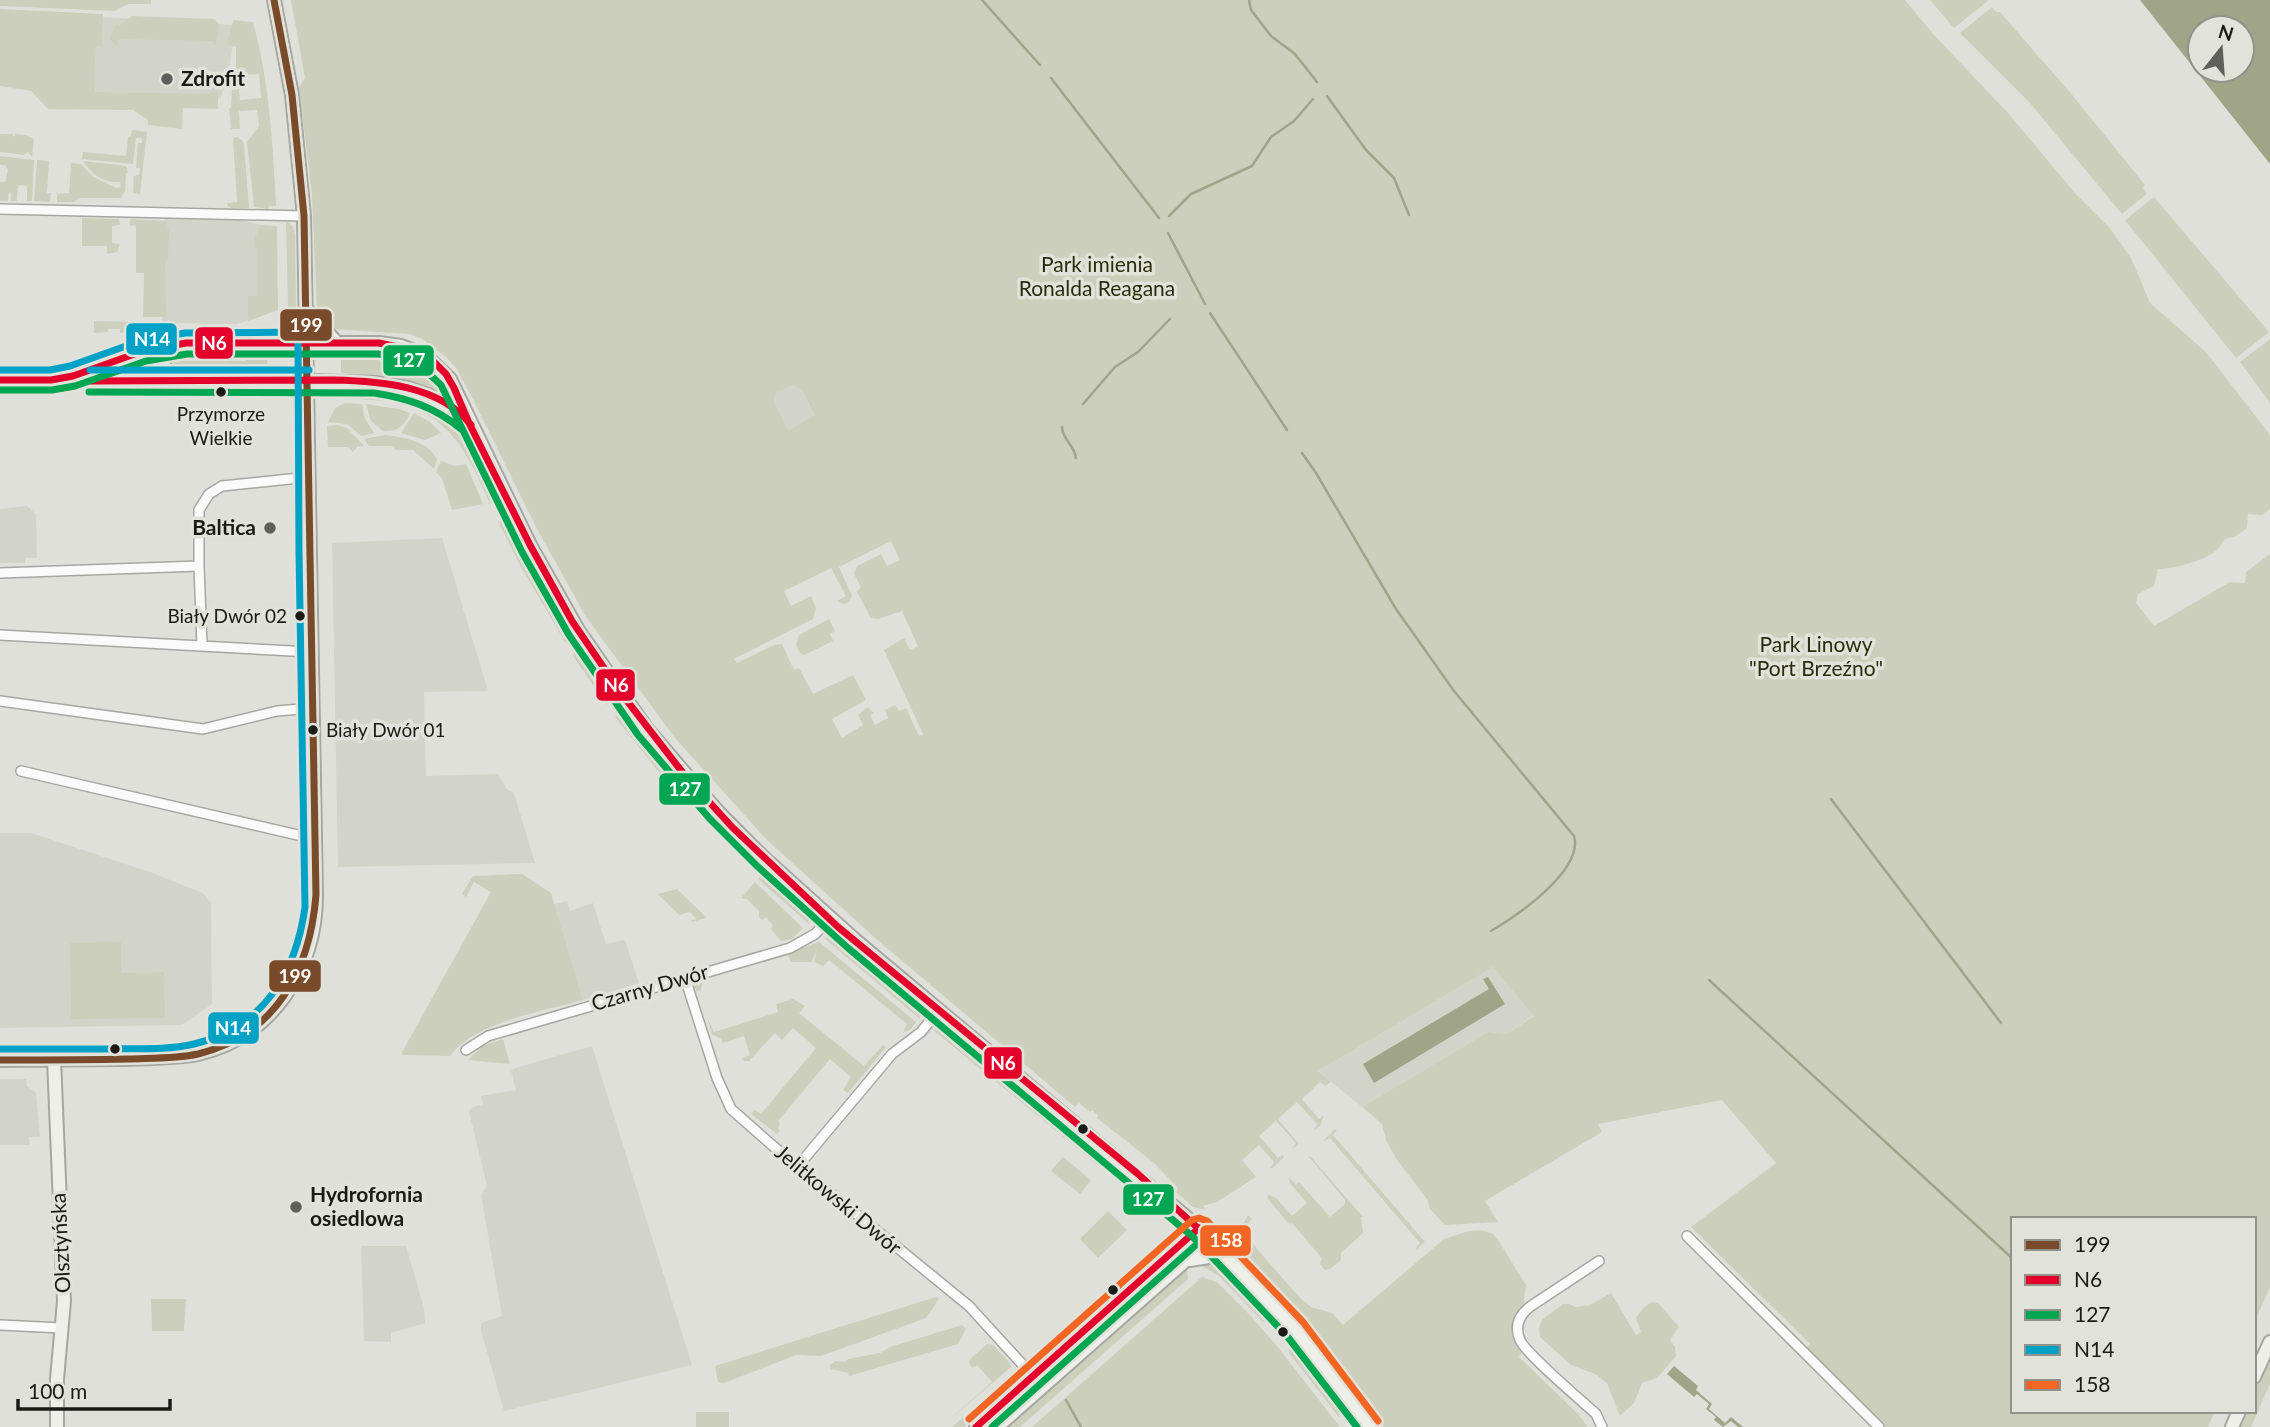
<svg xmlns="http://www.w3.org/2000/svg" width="2270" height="1427" font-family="Lato,sans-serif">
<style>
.built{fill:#d2d4ca}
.green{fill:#cccfbb;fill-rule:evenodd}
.water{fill:#a1a588;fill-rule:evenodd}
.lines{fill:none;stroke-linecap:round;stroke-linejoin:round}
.stream{stroke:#a1a588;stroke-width:2.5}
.street-casing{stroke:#a6a6a2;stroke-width:12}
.secondary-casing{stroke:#a6a6a2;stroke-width:16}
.street{stroke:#fafafa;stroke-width:9}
.secondary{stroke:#efefe9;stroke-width:12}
.bus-1-casing{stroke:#e1e2d9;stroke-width:12}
.bus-2-casing{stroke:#e1e2d9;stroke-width:12}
.bus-3-casing{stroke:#e1e2d9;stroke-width:12}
.bus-4-casing{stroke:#e1e2d9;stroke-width:12}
.bus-5-casing{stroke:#e1e2d9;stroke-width:12}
.bus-1{stroke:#7a4b2a;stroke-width:7}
.bus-2{stroke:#e4002b;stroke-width:7}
.bus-3{stroke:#00a651;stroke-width:7}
.bus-4{stroke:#01a2c5;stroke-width:7}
.bus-5{stroke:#f26522;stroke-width:7}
.poi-dot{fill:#5f5f5c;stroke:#e1e2d9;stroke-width:2.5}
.bus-dot{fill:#1a1a17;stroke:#e1e2d9;stroke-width:2.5}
.labels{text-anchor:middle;stroke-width:7;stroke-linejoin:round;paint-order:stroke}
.bus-label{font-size:19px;fill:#1a1a17;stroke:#e1e2d9}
.poi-label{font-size:21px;font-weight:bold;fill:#1a1a17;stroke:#e1e2d9;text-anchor:start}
.park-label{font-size:21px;fill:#2a2e0c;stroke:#e1e2d9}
.street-label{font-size:21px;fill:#1a1a17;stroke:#e1e2d9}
.line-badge{stroke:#e1e2d9;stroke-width:2.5}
.badge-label{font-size:19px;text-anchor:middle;font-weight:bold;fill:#fff}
</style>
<rect width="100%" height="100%" fill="#e0e0db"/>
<path class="built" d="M103,17L236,25L227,82L221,96L214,105L95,93L96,45H102Z
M165,219L241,220L261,225V316L237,324L162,323Z
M794,385L803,391L814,416L788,431L774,400L776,391Z
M27,506L36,514L37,558H25V563H0V509Z
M442,538L488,691L424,692L426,776L498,774L507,789L514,793L535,863L338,867L332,543Z
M0,833H31L150,872L203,893L211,903L212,1004L182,1025L0,1028Z
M567,901L570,911L593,903L606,944L625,940L639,983L583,1000L554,904Z
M1493,967L1534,1015L1507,1034L1488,1032L1362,1107L1318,1071Z
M592,1046L692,1365L504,1411L481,1331V1323L502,1316L481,1195L487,1186L469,1112L471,1108L483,1104L481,1096L516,1090L511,1071L515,1068Z
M0,1079H26L27,1086L36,1093L40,1137H29L30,1145H0Z
M361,1246H406L424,1308L425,1323L391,1333V1342L364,1341Z"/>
<path class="green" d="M0,0H151V4H128L115,11L0,6Z
M291,0H1905L1934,35L2009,114L2074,192L2110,228L2131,258L2150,303L2206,352L2270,435V509L2262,515L2248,514L2247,528L2236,536L2225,539C2222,542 2221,546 2218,549C2209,559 2172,570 2158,569L2154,586L2138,594L2136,603L2154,626L2230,582L2245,583L2246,572L2270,554V1287L2254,1323V1219H2013V1411H2215L2208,1427H1885L1807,1348L1810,1344L1691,1227L1776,1163L1722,1100L1598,1124L1602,1132L1485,1201L1498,1222L1445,1225L1430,1209L1427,1199L1397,1160L1386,1140L1382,1124L1362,1107L1488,1032L1507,1034L1534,1016L1493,967L1318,1071L1331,1082L1325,1086L1320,1082L1302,1099L1319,1119L1324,1115L1320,1126L1314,1130L1317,1124L1297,1102L1278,1119L1299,1144L1292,1149L1296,1143L1276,1121L1259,1136L1278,1158L1282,1155L1284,1157L1273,1168H1270L1274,1162L1259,1145L1242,1160L1256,1177L1217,1202L1203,1206L1206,1210L1193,1207L1176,1192L1178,1188L1154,1163L1097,1118L1098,1115L1092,1110L1090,1112L1079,1103L1075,1107L874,937L766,839L675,738L586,617L535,525L473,399L456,368L445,356L422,339L409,334L332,329L317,312L312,195L299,88L305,78ZM794,385L803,391L814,415L788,431L774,400L776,392ZM891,541L900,560L887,566L881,554L857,566L854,574L861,587L857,592L871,618L878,619L902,611L918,646L910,650L904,638L884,650L923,734L919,736L906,708L899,711L895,705L885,710L888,718L875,725L870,715L874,713L868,707L858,715L863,725L842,738L832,719L866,700L853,675L813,694L799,668L794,670L782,644L774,645L737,663L734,659L813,619L816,608L811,596L791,606L784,591L831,568L846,596L837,601L843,604L848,603L852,596L839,567Z
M1930,0H1989L1954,28Z
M1992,7L1996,12H2000L2069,91L2145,185L2143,188L2147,194L2122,214L2030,103L1960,33Z
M0,9L103,14L102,46H96L95,92L210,94L211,91H218V109L183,108L182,129L148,125V120L133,110L48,109L31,91L0,86Z
M132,16L215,19L219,25L216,44L214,45L213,41L118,39V46L115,45L110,38L116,24L119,26Z
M233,20L253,22C269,80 273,143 276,203V206H269L268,209L254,207L247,142L259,126L257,110L239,111L240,129H231L229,108H231L232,90L239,89L240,100L261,98L259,74L238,75L239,84L232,81V78H235L236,75L228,74V68L236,67V47L227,44Z
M132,130L147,132L140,194L133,193L134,176L139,175L140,168H136L138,143H142V138H136L133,164L82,159L83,152L126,156L128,137L131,136Z
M0,134H12L15,137V134L26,135L34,139L32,157L28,152L23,155L0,152Z
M237,137L242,140L244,145L249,208H231L227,205V203L237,202L233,138Z
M0,156L34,160L32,201H27V186L18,185L17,201H11V193L9,192L8,201H0V182H5L8,170L5,165H0Z
M37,160L49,161L47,193H51L50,202L34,201Z
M83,161L126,166L128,173H126L125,191L121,198H79L74,202H57V194L69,193L71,163L81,164L92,176L116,188L121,187L120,182C105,184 91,174 83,161Z
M2154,197L2269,332L2236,358L2125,220Z
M82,218L119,219L120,225L112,226V243L120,244L117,252L107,254V246H82Z
M131,219L166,221L169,231L168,260L165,261L166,317H143L144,273H136V226L129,225Z
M286,221L293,227L295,236L296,307L288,308Z
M261,225L277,226L278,310L248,321V296H257V248H254L255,237Z
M94,321L140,322V331L120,333V329H108V332L94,333Z
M2270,339V403L2240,362Z
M267,348V375H264V371H191L190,375C181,375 173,375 169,365L174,361H245Z
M341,349C391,349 432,349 455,401L452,402C421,377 378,377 341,373Z
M363,388C379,389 396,390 411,395C453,409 486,453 497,495L490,504C468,453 449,412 390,402C375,399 355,401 342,395L348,390Z
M345,403L362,404L365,419L374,433L361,436L347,424L328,422L335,408Z
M366,404L399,409L410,413C405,426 397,432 383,431L371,421Z
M414,413L430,422L441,433L425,440L401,433Z
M337,425L347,428L364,446H358L353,452L348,447H328L327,426Z
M386,435C403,437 429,442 437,459L434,469L413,450H396L391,446H369L364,439Z
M441,461L455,466L466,464L483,504L452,510L442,478L436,472Z
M498,521L507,524L516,533L575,637V641L569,644L565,642L520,565Z
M829,619L835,631L830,634L833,641L804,655L800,653L796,645L799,635Z
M578,648L582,649C592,663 619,688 607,705L573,656L574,651Z
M623,712C643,720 657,755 662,776L615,717Z
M304,865L306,866C308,934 304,974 249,1021L247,1018C301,971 304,933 304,865Z
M765,869C780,883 811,902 809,924L758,879Z
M522,874L551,893L583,1000C542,1012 476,1021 450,1056L403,1055L401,1054L491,892L474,882L466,897L462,894L473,876Z
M755,882L803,928L792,939L781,941L771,929L773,926L766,917L762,920L759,917V911L747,899L741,898Z
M677,889L704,915L705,918L692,922L690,921L696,919L690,912L679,915L658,894Z
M829,937L843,940L911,997L919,1008L920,1019L824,938Z
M121,942V973L164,972L165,1018L71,1019L70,943Z
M819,942L916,1022L911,1029L903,1033L907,1024L829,960L823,966L814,962L818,946L812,962H791L788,955L703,980L701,990L697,991L694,988L695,982L702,979Z
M793,999L805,1006L799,1013L864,1066L883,1045L886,1047L848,1093L843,1090L851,1077L830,1059L778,1121L780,1124L778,1128L780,1131L777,1134L751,1114L755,1110L761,1114L816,1048L793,1028L782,1040L775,1033L749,1061H744L743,1058L750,1055L744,1036L723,1043L721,1039L712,1034L707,1017L714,1032L778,1012L776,1004Z
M944,1029L957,1034L1082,1135L1105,1159L1100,1167L933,1030Z
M503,1039L510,1064L468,1060L482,1046Z
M1335,1129L1337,1130L1333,1135L1425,1242L1417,1249L1416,1248L1420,1243L1330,1138L1323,1141Z
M1310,1156L1363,1217H1361L1363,1233L1341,1253V1260L1330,1269L1325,1270L1320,1264L1322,1259L1319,1255L1292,1223L1290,1225L1267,1198L1269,1195L1276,1198L1292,1216L1307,1203L1290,1183L1289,1177L1296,1185L1299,1182L1330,1217L1345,1204V1200L1309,1157Z
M1063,1157L1091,1180L1080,1194L1051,1171Z
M1108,1211L1127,1230L1098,1258L1080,1239Z
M1248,1215L1252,1219L1248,1224V1235L1257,1249L1301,1299L1311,1307L1332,1313L1343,1325L1444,1239L1469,1231L1481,1230L1493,1234L1498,1240L1526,1285L1524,1303L1515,1314L1512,1326L1514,1338L1523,1351L1519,1357L1578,1414L1588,1427H1384L1330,1349L1323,1347L1297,1312L1243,1252L1238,1241L1244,1239L1242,1226Z
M1210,1262C1238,1267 1255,1298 1271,1320L1263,1322L1219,1276L1198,1264Z
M1187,1269L1188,1279L1020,1427H1007Z
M1202,1277L1217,1282L1247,1312L1277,1346L1340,1427H1032Z
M1611,1293L1636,1335L1641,1332L1636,1318C1641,1311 1648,1299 1658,1303L1679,1327L1670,1340L1675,1347L1676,1356L1657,1378L1642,1383L1634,1403L1620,1416L1607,1383L1595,1374L1571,1365L1540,1337L1539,1328L1542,1320L1563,1304H1569L1576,1307L1590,1305Z
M936,1297L939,1299L926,1318L821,1356L796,1355L724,1383L718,1382L715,1366Z
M151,1299H186L184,1331H152Z
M962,1325L966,1329L958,1344L849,1376L848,1373L831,1369L830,1365L835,1361L845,1362L848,1359L880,1353L890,1347Z
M1290,1342L1311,1360L1348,1408L1347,1411L1339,1417L1289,1353Z
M987,1344L993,1345L1011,1364V1367L941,1427L992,1382L977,1365L972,1368L969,1363L971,1358Z
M2270,1350V1384L2251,1427H2236L2243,1411H2254V1385Z
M1019,1368L1017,1381L964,1427H952Z
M696,1412H729V1427H696Z"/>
<path class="water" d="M2140,0H2270V164ZM2200,28H2242V70H2200Z
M1488,977L1505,1004L1374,1083L1363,1064L1489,989L1483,979Z
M1674,1366L1698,1386L1696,1390L1712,1404L1709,1409L1725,1423L1731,1417L1743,1427H1738L1731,1421L1723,1427L1714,1420L1716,1417L1706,1409L1709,1404L1697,1394L1694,1397L1667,1374Z"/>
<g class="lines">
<path class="stream" d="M982,0L1040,65
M1249,0L1251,10L1271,36L1295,54L1317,82
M1051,78L1159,218
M1327,96L1366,150L1394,178L1409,215
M1169,216L1191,194L1252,166L1271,137L1294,121L1313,99
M1168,233L1205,304
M1210,313L1287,430
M1083,404L1115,367L1138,352L1170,319
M1062,427C1062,439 1075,446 1076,458
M1302,453L1316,473L1396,609L1454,691L1574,836C1584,870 1517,916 1491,931
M1831,799L2001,1023
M839,941L910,1001
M1709,980L2013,1259
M952,1037L1029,1099
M1046,1113L1085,1145L1102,1161
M1315,1372L1344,1410
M1066,1400L1081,1427
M1351,1420L1356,1427"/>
<defs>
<path id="street" d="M0,209L304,216
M199,566L202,646
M0,573L199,566V510L209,494L222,486L309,477
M0,635L311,652
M0,701L203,729L277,711L312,708
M21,771L315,839
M685,978L717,1078L731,1109L773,1146L969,1306L1033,1376L1034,1381
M466,1050L488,1036L790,948L815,934L830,918
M798,1166L892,1054L921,1032L938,1011
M1687,1236L1879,1427
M1599,1261L1531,1306C1519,1315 1514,1326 1520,1340C1526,1354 1581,1400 1596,1414L1602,1427
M0,1325L62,1328"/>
<path id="secondary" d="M307,310L337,343
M0,380L309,381L375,383L408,388L428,395L467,420
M51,380L73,376L143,351L186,343H379L401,346L425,355L450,379L531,547L578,630L647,729L718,812L764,858L855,940L1199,1228L1295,1329L1370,1427
M163,381L164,360L167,346
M54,1059L64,1301L57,1379V1427
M0,1060C39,1060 79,1059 118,1059C144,1058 172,1059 198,1054C272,1037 316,969 316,895L304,216L292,95L274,0
M1190,1260L1215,1256L1231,1260
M2254,1377L2270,1342
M976,1427L1199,1228
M997,1427L1210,1239
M2232,1427L2239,1411"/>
</defs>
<use href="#street" class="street-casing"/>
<use href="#secondary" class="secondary-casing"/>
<use href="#street" class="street"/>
<use href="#secondary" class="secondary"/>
<defs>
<path id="bus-1" d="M0,1060C43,1060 86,1060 128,1059C151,1058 175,1059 198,1054C276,1035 310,970 316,895L304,216L292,95L274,0"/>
<path id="bus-2" d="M0,380H51L73,376L143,351L186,343H379L412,350L434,362L446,374L454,388L469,423L530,545L572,621L621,693L683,773L732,827L838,927L1138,1174L1210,1239
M91,381L333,380C379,381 440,385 471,425
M976,1427L1199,1228"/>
<path id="bus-3" d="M0,390H52L75,386L146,361L187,354H378C412,358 417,362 441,385L522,552L569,635L638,735L710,819L757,866L848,948L1192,1236L1287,1336L1357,1427
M89,392L374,393C407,398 435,407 461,429
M992,1427L1206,1236"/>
<path id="bus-4" d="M0,370H50L70,366L140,341L185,333L308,332
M90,370H309
M0,1049C34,1049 68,1049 103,1049C132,1048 165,1051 194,1044C263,1028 296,973 305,907L299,552L298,342"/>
<path id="bus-5" d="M969,1419L1192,1220L1199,1218L1207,1221L1303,1322L1378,1421"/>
</defs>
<use href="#bus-1" class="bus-1-casing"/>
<use href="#bus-2" class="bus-2-casing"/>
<use href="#bus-3" class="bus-3-casing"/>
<use href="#bus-4" class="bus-4-casing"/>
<use href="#bus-5" class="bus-5-casing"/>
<use href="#bus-1" class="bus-1"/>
<use href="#bus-2" class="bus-2"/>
<use href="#bus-3" class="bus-3"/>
<use href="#bus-4" class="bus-4"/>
<use href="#bus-5" class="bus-5"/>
</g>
<g class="poi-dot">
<circle cx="167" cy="79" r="7"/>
<circle cx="270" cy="528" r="7"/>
<circle cx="296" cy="1207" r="7"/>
</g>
<g class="bus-dot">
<circle cx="221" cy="392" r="6"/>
<circle cx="300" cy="616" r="6"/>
<circle cx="313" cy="730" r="6"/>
<circle cx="115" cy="1049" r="6"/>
<circle cx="1083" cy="1129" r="6"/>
<circle cx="1113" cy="1290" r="6"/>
<circle cx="1283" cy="1332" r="6"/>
</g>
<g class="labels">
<g class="bus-label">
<text x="221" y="421">Przymorze<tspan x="221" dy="24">Wielkie</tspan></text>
<text x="287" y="623" text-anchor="end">Biały Dwór 02</text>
<text x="326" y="737" text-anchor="start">Biały Dwór 01</text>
</g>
<g class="poi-label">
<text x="181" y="86">Zdrofit</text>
<text x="256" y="535" text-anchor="end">Baltica</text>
<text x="310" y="1202">Hydrofornia<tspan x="310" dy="24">osiedlowa</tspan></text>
</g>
<g class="park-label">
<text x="1097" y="272">Park imienia<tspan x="1097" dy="24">Ronalda Reagana</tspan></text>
<text x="1816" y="652">Park Linowy<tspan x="1816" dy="24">"Port Brzeźno"</tspan></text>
</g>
<g class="street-label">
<text transform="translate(650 988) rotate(-16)" y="7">Czarny Dwór</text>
<text transform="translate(838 1200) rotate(40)" y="7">Jelitkowski Dwór</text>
<text transform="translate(61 1243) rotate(-93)" y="7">Olsztyńska</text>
</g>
</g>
<g class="line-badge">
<rect x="279" y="308" width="54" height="34" rx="7" fill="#7a4b2a"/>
<rect x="125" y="322" width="53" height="34" rx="7" fill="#01a2c5"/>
<rect x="194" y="326" width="40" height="34" rx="7" fill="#e4002b"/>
<rect x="382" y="344" width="53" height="33" rx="7" fill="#00a651"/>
<rect x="595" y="668" width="41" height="34" rx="7" fill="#e4002b"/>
<rect x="658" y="772" width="53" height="34" rx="7" fill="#00a651"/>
<rect x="268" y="959" width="54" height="34" rx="7" fill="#7a4b2a"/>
<rect x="207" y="1011" width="53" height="34" rx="7" fill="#01a2c5"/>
<rect x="983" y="1046" width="40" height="34" rx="7" fill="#e4002b"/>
<rect x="1122" y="1183" width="53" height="33" rx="7" fill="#00a651"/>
<rect x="1199" y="1224" width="53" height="33" rx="7" fill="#f26522"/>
</g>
<g class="badge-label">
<text x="306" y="332">199</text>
<text x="152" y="346">N14</text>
<text x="214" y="350">N6</text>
<text x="409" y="367">127</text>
<text x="616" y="692">N6</text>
<text x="685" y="796">127</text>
<text x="295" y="983">199</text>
<text x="233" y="1035">N14</text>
<text x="1003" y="1070">N6</text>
<text x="1148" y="1206">127</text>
<text x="1226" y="1247">158</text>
</g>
<rect x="2011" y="1217" width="245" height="196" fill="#e1e2d9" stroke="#91928b" stroke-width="2"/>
<rect x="2025" y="1240" width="35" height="10" fill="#7a4b2a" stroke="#91928b" stroke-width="2"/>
<text x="2074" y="1252" font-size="21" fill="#1a1a17">199</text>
<rect x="2025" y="1275" width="35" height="10" fill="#e4002b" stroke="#91928b" stroke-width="2"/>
<text x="2074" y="1287" font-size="21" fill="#1a1a17">N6</text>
<rect x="2025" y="1310" width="35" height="10" fill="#00a651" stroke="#91928b" stroke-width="2"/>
<text x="2074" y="1322" font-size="21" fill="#1a1a17">127</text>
<rect x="2025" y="1345" width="35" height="10" fill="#01a2c5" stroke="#91928b" stroke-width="2"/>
<text x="2074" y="1357" font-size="21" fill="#1a1a17">N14</text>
<rect x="2025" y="1380" width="35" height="10" fill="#f26522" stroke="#91928b" stroke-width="2"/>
<text x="2074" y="1392" font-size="21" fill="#1a1a17">158</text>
<g transform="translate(2221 49) rotate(17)"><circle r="33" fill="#e1e2d9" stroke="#91928b" stroke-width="2"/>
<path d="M0-5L12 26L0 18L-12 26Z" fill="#5f5f5c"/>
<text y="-10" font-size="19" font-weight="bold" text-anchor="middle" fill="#1a1a17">N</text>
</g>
<path d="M18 1399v10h152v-10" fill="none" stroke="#1a1a17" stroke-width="3.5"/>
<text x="28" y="1399" font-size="21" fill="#1a1a17" stroke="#e1e2d9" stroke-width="5" paint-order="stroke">100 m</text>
</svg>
